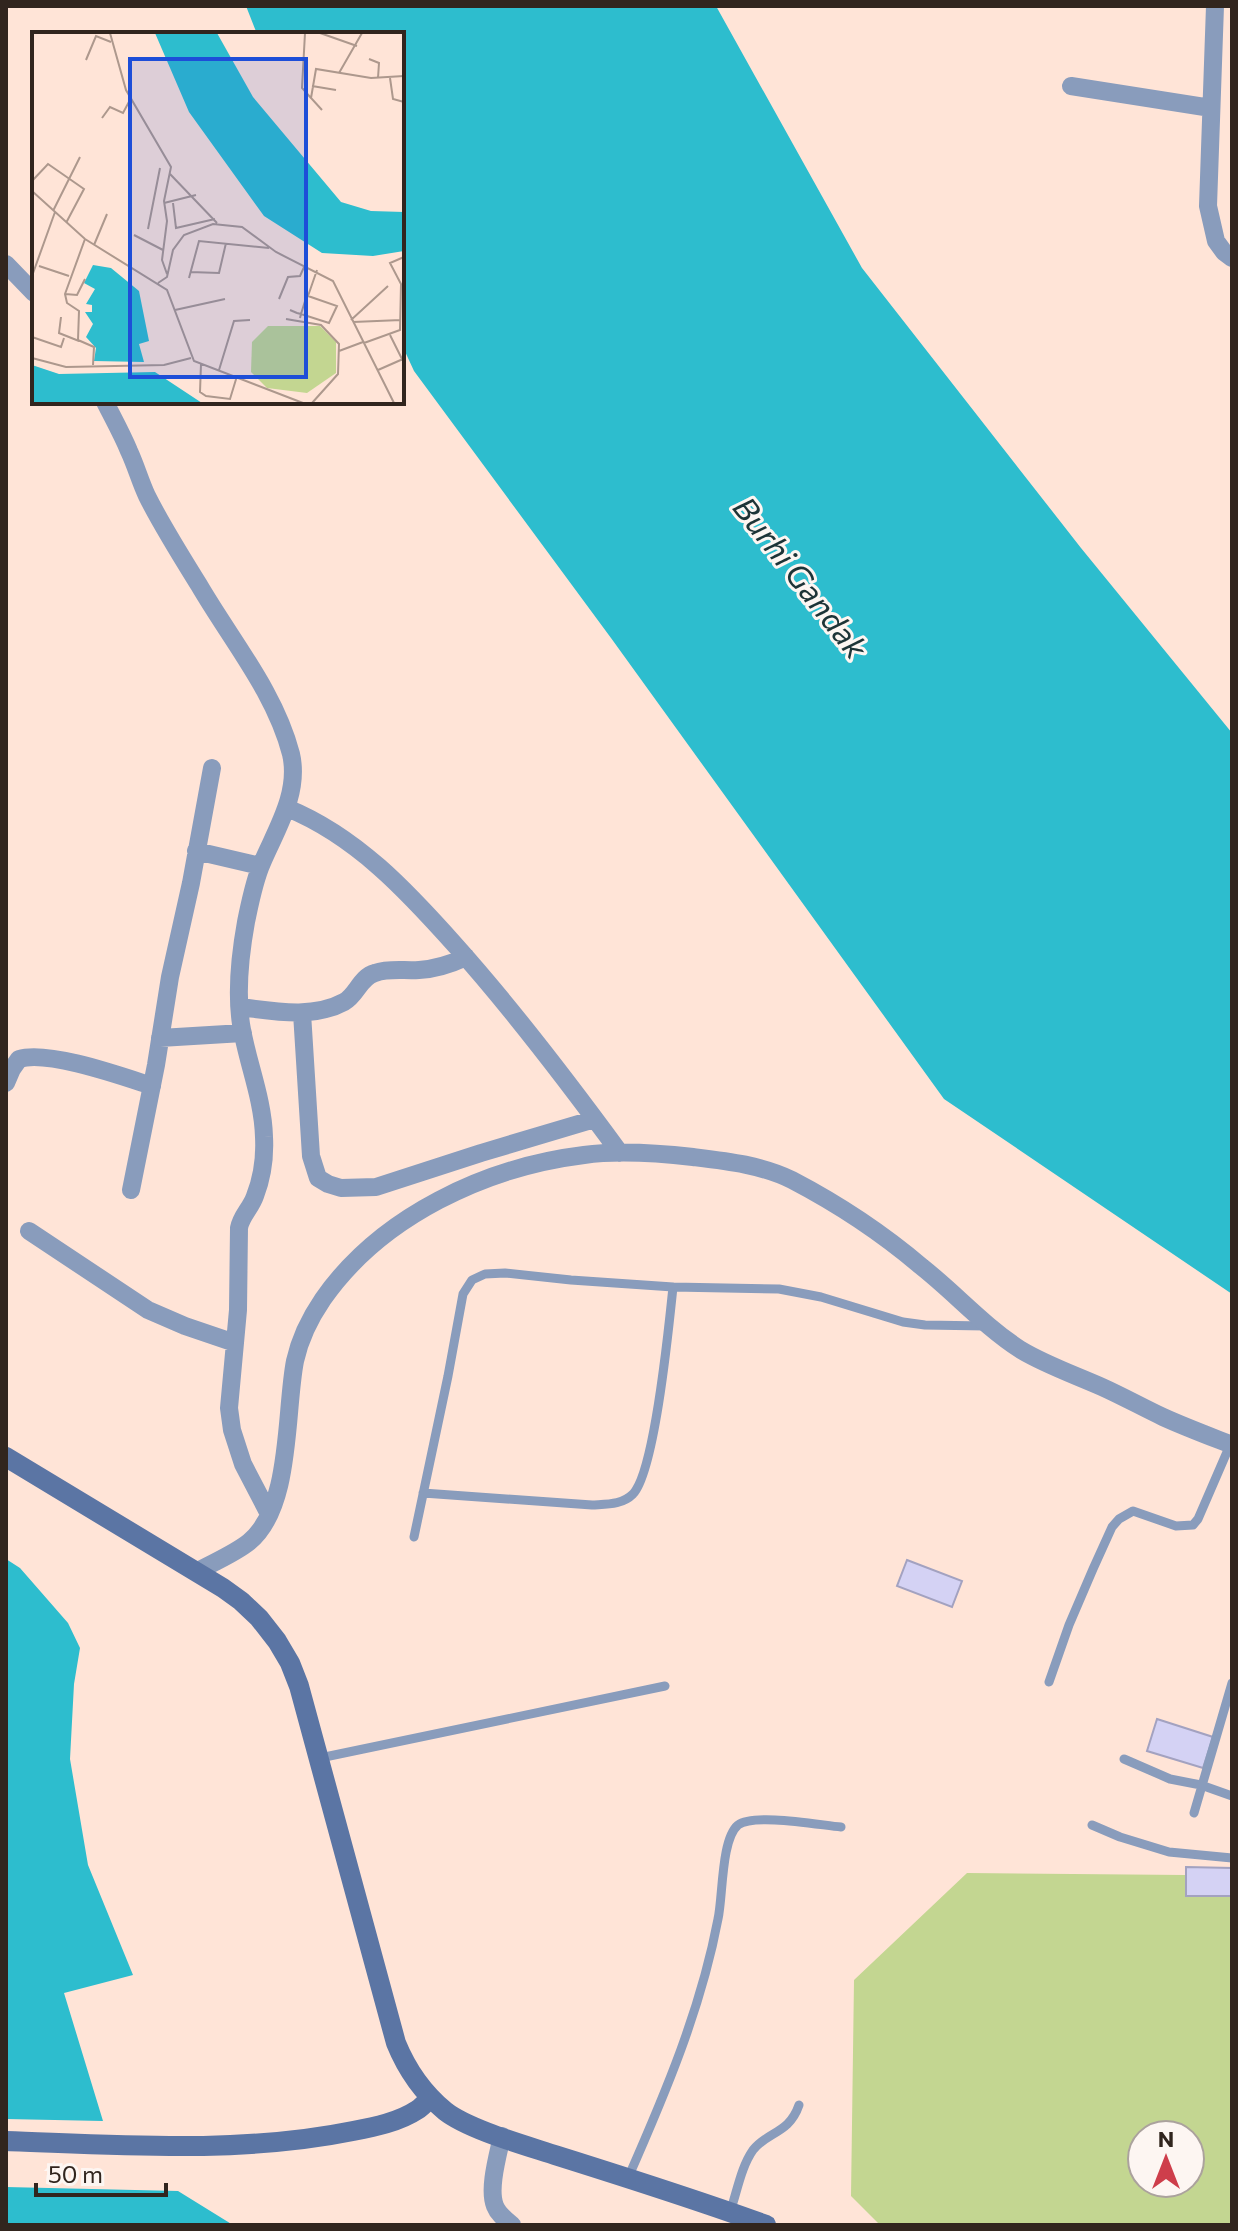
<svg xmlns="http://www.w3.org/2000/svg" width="1238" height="2231" font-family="Commissioner,sans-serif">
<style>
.green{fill:#c3d691;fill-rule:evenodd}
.water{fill:#2dbdce}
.building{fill:#d4d2f4;stroke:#a3a2c0;stroke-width:2}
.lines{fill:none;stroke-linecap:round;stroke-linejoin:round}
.lane{stroke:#899cbc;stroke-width:9}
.street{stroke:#899cbc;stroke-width:18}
.secondary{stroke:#5b75a4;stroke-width:20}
.labels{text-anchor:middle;stroke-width:6;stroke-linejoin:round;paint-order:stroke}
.water-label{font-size:32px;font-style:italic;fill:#1d3437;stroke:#fdf6f2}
.inset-road{fill:none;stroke:#ad988d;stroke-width:2}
.view{fill:#1d4ed8;fill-opacity:0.15;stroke:#1d4ed8;stroke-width:4}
.inset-edge{fill:none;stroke:#31251e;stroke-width:4}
</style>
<rect width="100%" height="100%" fill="#ffe4d7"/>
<path class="green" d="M1186,1867L1232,1868V2225H880L851,2196L854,1980L967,1873L1185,1875ZM1142,2135H1190V2183H1142Z"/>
<path class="water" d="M246,6H716L862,268L1081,548L1232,733V1294L944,1099L611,638L414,371L402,345V34H257Z
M6,1559L20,1568L68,1623L80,1648L74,1684L70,1759L88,1865L133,1975L64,1993L103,2121L6,2119Z
M6,2187L178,2191L233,2225H6Z"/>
<path class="building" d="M907,1560L962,1581L952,1607L897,1586Z
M1157,1719L1213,1737L1203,1768L1147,1751Z
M1186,1867L1232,1868V1896H1186Z"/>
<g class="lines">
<path class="lane" d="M423,1493L592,1505C607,1504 622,1505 633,1494C655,1471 669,1325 673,1287
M414,1537L448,1376L463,1294L472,1280L485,1274L505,1273L571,1280L673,1287L779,1289L821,1297L903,1322L925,1325L985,1326
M1049,1682L1069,1625L1093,1569L1112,1527L1119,1519L1133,1511L1176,1526L1193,1525L1198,1519L1230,1445
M320,1758L665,1686
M1124,1759L1170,1779L1201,1785L1232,1796
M1194,1813L1232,1683
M1092,1825L1120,1837L1169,1852L1232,1858
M628,2178C665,2094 701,2009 718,1919C723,1897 721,1839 738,1825C754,1813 819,1825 841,1827
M730,2212C737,2192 741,2167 753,2150C768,2131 789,2134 799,2105"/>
<path class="street" d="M1215,6L1208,206L1216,241L1224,252L1232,258
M1071,86L1211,108
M6,264L34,293
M105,402C113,418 122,434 129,451C136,466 140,481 147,496C162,526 181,556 199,585C231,640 275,692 291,754C300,793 276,830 262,863C254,881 250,903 246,922C240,955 236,990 241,1024C247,1062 263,1098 264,1137C265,1156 262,1178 255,1196C251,1208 241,1216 239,1228L238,1310L229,1408L232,1430L243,1464L269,1514
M287,808C356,836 407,891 456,946C515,1012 568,1082 620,1153
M196,851L260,866
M240,1007C273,1011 313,1019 344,1002C357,995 360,977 375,973C389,968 404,971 419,970C436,969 451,964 466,957
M302,1013L311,1156L318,1178L328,1184L341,1188L376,1187L481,1153L595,1119
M160,1038L243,1033
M6,1083L12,1069L19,1059C48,1050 121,1076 152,1086
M131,1190L156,1065L170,977L191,883L212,768
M29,1231L148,1310L185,1326L235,1343
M196,1572C214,1562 234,1554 249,1542C292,1507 285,1412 295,1361C300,1338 310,1318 323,1299C381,1216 486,1167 584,1155C619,1150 658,1153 693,1157C726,1161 762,1165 792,1180C838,1204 882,1233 922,1267C956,1294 984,1326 1021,1350C1046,1365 1075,1375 1102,1387C1122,1396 1142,1407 1163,1417C1185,1427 1209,1436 1232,1445
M502,2136C498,2155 488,2189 495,2206C498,2214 506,2220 512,2225"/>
<path class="secondary" d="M6,1457L223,1588L241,1601L259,1618L277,1641L290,1663L299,1686L396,2043C407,2070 422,2092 445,2111C469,2130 528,2146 558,2156C628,2178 698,2200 766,2225
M6,2141C121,2145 240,2154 353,2131C374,2127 399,2122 417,2110C422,2107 426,2102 430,2098"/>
</g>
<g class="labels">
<g class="water-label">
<text transform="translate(800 578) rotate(52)" y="11">Burhi Gandak</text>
</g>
</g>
<g transform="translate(32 32)">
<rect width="372" height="372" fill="#ffe4d7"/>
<path d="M236,294H288L304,310V341L275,361L235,356L219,340L220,310Z" fill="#c3d691"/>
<path d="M123,1H185L221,65L309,170L339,179L372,180V219L341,224L290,221L232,184L157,80ZM61,233L79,236L107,259L117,309L107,312L112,330L62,329L64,316L54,305L61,292L53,280H60V273L54,272L63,257L52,251ZM0,333L27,342L123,340L170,371H0Z" fill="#2dbdce"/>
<path class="inset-road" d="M78,1L94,58L139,135L132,169L135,189L130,228L135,242M273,1L270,56L279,66M288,1L325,14M337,27L347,31L346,46M54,28L64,4L79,10M307,41L330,1M358,46L361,67L372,70M280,54L304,58M290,78L279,66L284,37L339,46L372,44M70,86L78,75L91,81L99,66M138,142L185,191M0,149L16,132L52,157L34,191M0,159L53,207L135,258L162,329L271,371M132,171L164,163M141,171L144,196L183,187M21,179L48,125M116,197L128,136M102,203L131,218M53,207L33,262L35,271L47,279L46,308L62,315L61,333M62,213L75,182M7,234L37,244M158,240L187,241L194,211M0,244L23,180M157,246L167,209L237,216M126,251L135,245L141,218L152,203L181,192L210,195L244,220L301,249L362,371M33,262L45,263L53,247M276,264L285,238M247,267L256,245L268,244L273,233M143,278L193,267M258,278L265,281L269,282L297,291L305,274L276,264L274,266L269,282L268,286M29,285L27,301L47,309M254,287L289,293L307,312L306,342L280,371M319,288L356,254M321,290L369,288M358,303L372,331M0,305L29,315L32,306M332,311L368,298L369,252L358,231L372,225M307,319L331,310M0,326L34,335L132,333L159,326M169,332L168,360L174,364L198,367L205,344M187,338L202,289L218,288M346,338L371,327"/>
<path class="view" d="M98,27H274V345H98Z"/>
<rect width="372" height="372" class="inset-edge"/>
</g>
<rect width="1238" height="2231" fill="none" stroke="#31251e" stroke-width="16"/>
<g transform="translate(1166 2159)"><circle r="38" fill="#fdf6f2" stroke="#aba29d" stroke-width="2"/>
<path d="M0-6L14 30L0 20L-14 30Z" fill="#ce3e4b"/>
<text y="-12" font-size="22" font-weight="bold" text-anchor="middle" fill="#31251e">N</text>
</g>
<path d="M36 2183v12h130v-12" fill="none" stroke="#31251e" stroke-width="4"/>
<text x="48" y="2183" font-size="24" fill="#31251e" stroke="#fdf6f2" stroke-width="6" paint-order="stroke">50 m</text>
</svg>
